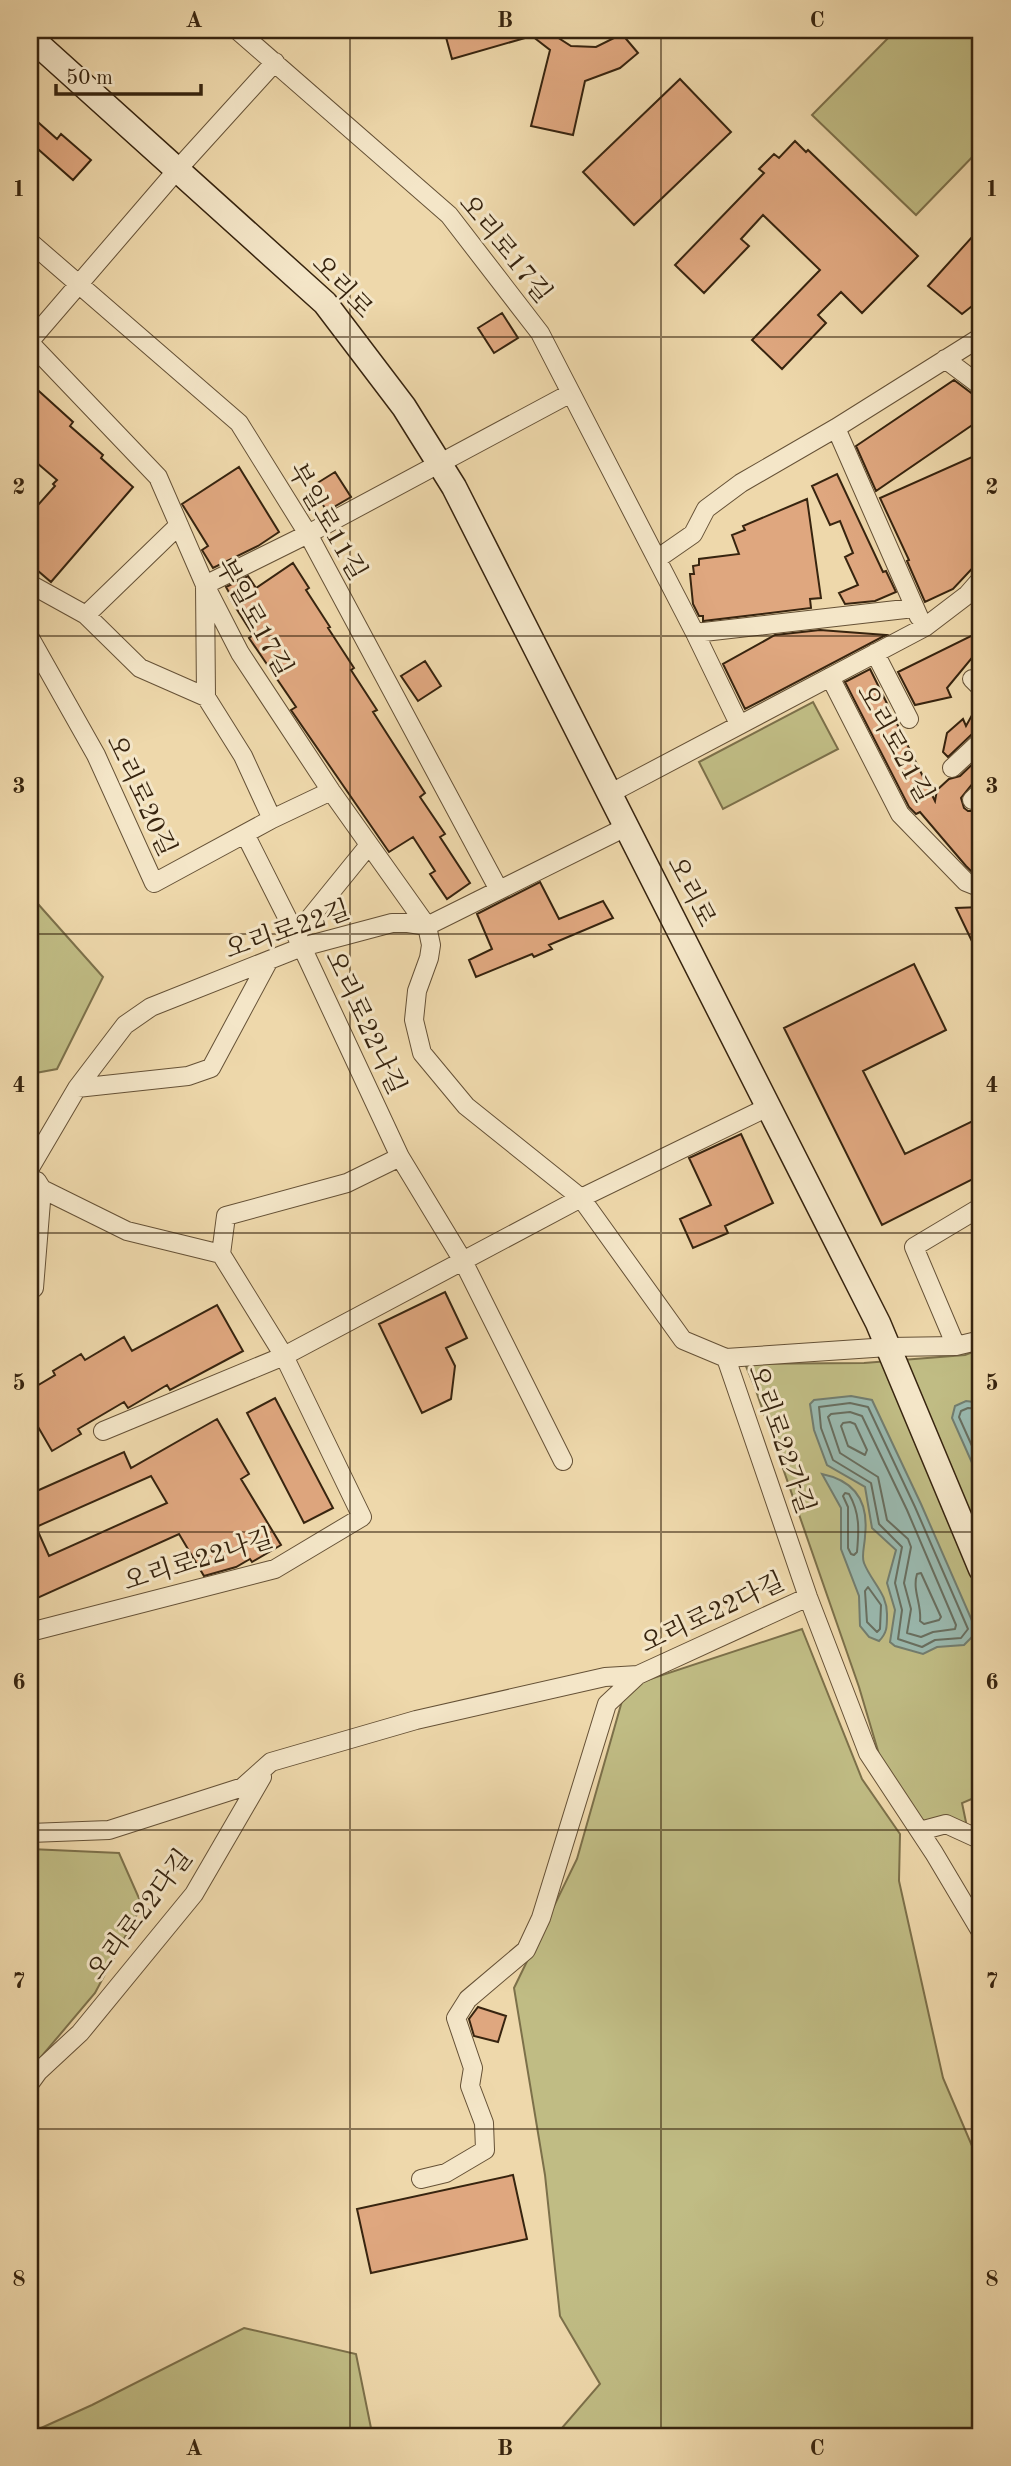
<svg xmlns="http://www.w3.org/2000/svg" width="1011" height="2466" font-family="'Old Standard TT','Noto Serif KR',serif">
<style>
.green{fill:#c0bc84;stroke:#7c704a;stroke-width:2}
.water{fill:#9ab9af;stroke:#727d6f;stroke-width:2}
.lines{fill:none;stroke-linecap:round;stroke-linejoin:round}
.shore{stroke:#686e5f;stroke-width:2}
.building{fill:#dfa77f;stroke:#37240f;stroke-width:2;fill-rule:evenodd}
.street-casing{stroke:#655136;stroke-width:20}
.secondary-casing{stroke:#37240f;stroke-width:27}
.street{stroke:#f4e6c8;stroke-width:18}
.secondary{stroke:#f4e6c8;stroke-width:24}
.grid{fill:none;stroke:#37240f;stroke-width:2;stroke-opacity:0.55}
.labels{text-anchor:middle;stroke-width:6;stroke-linejoin:round;paint-order:stroke}
.street-label{font-size:26px;fill:#37240f;stroke:#f4e6c8}
.neatline{fill:none;stroke:#37240f;stroke-width:2.5}
.grid-label{font-size:23px;text-anchor:middle;font-weight:bold;fill:#37240f}
</style>
<rect width="100%" height="100%" fill="#eed8ab"/>
<filter id="stains"><feTurbulence type="fractalNoise" baseFrequency=".00286" numOctaves="4"/><feColorMatrix values="0 0 0 0 .2 0 0 0 0 .09 0 0 0 0 .02 0 0 0 .5 -.17"/></filter>
<radialGradient id="worn" r=".72"><stop offset=".6" stop-color="#630" stop-opacity="0"/><stop offset="1" stop-color="#630" stop-opacity=".3"/></radialGradient>
<path class="green" d="M896,30H981V148L916,215L812,115Z
M813,702L838,749L723,809L699,762Z
M30,895L103,977L57,1069L30,1074Z
M981,1349V1795L962,1803L967,1827L919,1825L881,1761L859,1687L754,1385L745,1364L864,1363L965,1355Z
M802,1629L862,1779L900,1834L899,1881L943,2078L981,2167V2436H555L600,2384L560,2316L545,2175L514,1988L577,1859L626,1687Z
M30,1849L119,1853L142,1905L95,1993L30,2070Z
M244,2328L356,2354L372,2433L377,2436H30V2433L92,2405Z"/>
<path class="water" d="M851,1396L872,1400L921,1504L977,1632L964,1645L937,1647L923,1654L895,1646L890,1642L895,1610L887,1583L896,1550L872,1528L865,1487L827,1465L814,1430L810,1404L814,1400Z
M966,1401L981,1403V1483L952,1418L955,1406Z
M822,1474C856,1481 869,1502 865,1536C865,1544 861,1556 864,1563C872,1583 888,1594 887,1616C887,1627 887,1633 879,1641L869,1637L860,1626L859,1596L841,1549V1508Z"/>
<g class="lines">
<path class="shore" d="M850,1403L868,1407L915,1507L968,1629L961,1638L935,1640L922,1647L898,1639L902,1610L895,1583L902,1547L879,1524L871,1483L833,1460L821,1428L819,1407Z
M981,1409L968,1408L961,1411L959,1417L981,1466
M850,1412L862,1416L907,1510L956,1625L955,1629L933,1632L921,1637L907,1633L911,1609L904,1583L911,1547L908,1539L887,1520L878,1477L840,1453L828,1417L831,1414Z
M850,1422L855,1424L867,1450L865,1455L848,1446L841,1426L843,1423Z
M845,1493L849,1494C860,1513 859,1530 857,1552L854,1555L851,1554L848,1548V1507L843,1496Z
M921,1573L941,1617L939,1620L924,1624L920,1621C922,1605 912,1590 917,1574Z
M868,1587L881,1605L880,1629L877,1632L867,1622L865,1591Z"/>
</g>
<path class="building" d="M444,30H546L571,46L596,47L622,34L638,53L620,68L585,81L573,135L531,126L550,50L532,36L452,59Z
M680,79L731,132L634,225L583,172Z
M30,115L57,139L61,134L91,160L73,180L30,142Z
M795,141L806,152L808,150L918,256L862,313L841,292L818,315L826,323L782,369L752,340L820,270L763,215L741,239L749,246L704,293L675,265L764,173L759,169L774,154L779,158Z
M981,227V299L962,314L928,286Z
M502,313L518,338L494,353L478,328Z
M954,380L974,395L981,397V419L876,491L856,446Z
M30,383L73,422L70,426L103,455L101,458L133,487L51,582L30,564V514L55,486L53,484L57,480L30,457Z
M981,453V559L953,589L925,602L907,561L909,560L880,498Z
M239,467L279,532L258,546L213,568L202,550L208,546L182,504Z
M335,472L351,497L327,511L311,487Z
M837,474L883,572L886,571L896,592L875,601L845,604L839,593L858,585L845,557L853,553L840,521L830,525L812,486Z
M807,499L821,598L810,599L811,608L703,621V616H699L693,604L690,574H694L693,566L699,565V559L739,554L732,535L745,530L743,526Z
M293,563L309,588L306,590L330,627L328,628L354,668L351,670L377,710L373,712L425,793L420,797L445,834L440,837L470,883L447,899L430,874L435,871L413,837L389,852L291,710L296,707L249,638L253,635L229,597L231,596L226,587L248,576L256,588Z
M820,630L886,635L745,709L723,664L775,635Z
M981,631V647L947,688L951,697L915,705L898,672Z
M425,661L441,686L418,701L401,676Z
M870,669L935,801L937,790L949,779L960,776L981,756V780L973,783L961,798L964,808L968,811H976L981,807V876L972,872L966,866L920,812L916,814L909,807L845,682Z
M981,699V730L973,733L948,757L943,752L947,733L963,719L966,726Z
M540,882L559,919L603,901L613,918L549,945L552,949L534,957L532,954L476,977L469,960L492,949L477,914Z
M981,907V960L956,908Z
M914,964L946,1030L863,1071L905,1154L981,1117V1175L882,1225L784,1028Z
M741,1134L773,1203L725,1226L728,1233L693,1248L680,1219L711,1205L689,1158Z
M445,1292L467,1338L446,1348L455,1366L451,1399L422,1413L379,1324Z
M217,1305L243,1351L170,1390L167,1385L128,1408L124,1402L78,1429L81,1434L52,1451L30,1413V1390L55,1375L53,1371L81,1354L85,1360L124,1337L132,1351Z
M275,1398L333,1508L304,1523L247,1413Z
M217,1419L249,1474L241,1479L281,1545L252,1562L250,1559L236,1567L204,1576L179,1534L33,1600L30,1592V1494L124,1452L131,1468ZM151,1476L167,1503L49,1556L36,1527Z
M478,2007L506,2016L498,2042L474,2036L469,2019Z
M513,2175L527,2239L371,2273L357,2209Z"/>
<g class="lines">
<defs>
<path id="street" d="M237,30L449,215L540,333L695,633L739,724
M30,242L239,423L308,534L499,890
M30,341L177,170L275,62
M30,343L158,477L205,585L240,653L331,791L427,926L431,945L429,958L417,991L414,1020L422,1053L466,1106L581,1198L683,1340L726,1358L808,1597L868,1753L934,1853L981,1932
M945,359L981,386
M836,428L919,617
M657,559L693,534L706,509L741,483L836,428L981,337
M30,584L86,615L140,668L206,697
M86,615L179,525
M695,633L914,608
M30,638L96,755L154,883L272,819L243,756L206,697L205,585L308,534L571,393
M875,653L909,719
M830,677L900,814L966,882L981,888
M972,679L981,688
M952,768L981,741
M609,794L925,627L967,595L981,579
M972,800L981,791
M272,819L331,791
M245,834L302,947L400,1157L463,1261L563,1461
M296,935L369,845
M77,1088L188,1076L211,1068L269,960
M30,1168L77,1088L125,1025L151,1007L302,947L392,923H408L427,926L626,827
M42,1189L127,1231L221,1254
M30,1291L34,1288L42,1189L37,1181
M956,1346L914,1247L981,1207
M726,1358L888,1347L956,1346L981,1340
M103,1431L284,1356L581,1198L768,1107
M30,1632L275,1569L362,1517L284,1356L221,1254L226,1216L347,1183L400,1157
M920,1831L946,1824L981,1840
M30,1833L109,1830L243,1787L271,1762L416,1720L605,1677L638,1675L808,1597
M30,2083L38,2072L80,2033L194,1894L262,1777
M421,2179L446,2173L485,2150L484,2123L470,2086L473,2068L456,2018L468,1999L526,1950L541,1918L607,1704L638,1675"/>
<path id="secondary" d="M30,37L325,303L404,407L454,487L878,1323L981,1569"/>
</defs>
<use href="#street" class="street-casing"/>
<use href="#secondary" class="secondary-casing"/>
<use href="#street" class="street"/>
<use href="#secondary" class="secondary"/>
</g>
<path class="grid" d="M350,30V2436M661,30V2436M30,337H981M30,636H981M30,934H981M30,1233H981M30,1532H981M30,1830H981M30,2129H981"/>
<g class="labels">
<g class="street-label">
<text transform="translate(506 248) rotate(51)" y="9">오리로17길</text>
<text transform="translate(343 286) rotate(47)" y="9">오리로</text>
<text transform="translate(328 521) rotate(60)" y="9">부일로11길</text>
<text transform="translate(255 617) rotate(61)" y="9">부일로17길</text>
<text transform="translate(896 743) rotate(61)" y="9">오리로21길</text>
<text transform="translate(142 795) rotate(65)" y="9">오리로20길</text>
<text transform="translate(692 891) rotate(63)" y="9">오리로</text>
<text transform="translate(287 929) rotate(-19)" y="9">오리로22길</text>
<text transform="translate(366 1022) rotate(65)" y="9">오리로22나길</text>
<text transform="translate(782 1439) rotate(71)" y="9">오리로22가길</text>
<text transform="translate(198 1559) rotate(-17)" y="9">오리로22나길</text>
<text transform="translate(712 1612) rotate(-25)" y="9">오리로22다길</text>
<text transform="translate(139 1914) rotate(-53)" y="9">오리로22다길</text>
</g>
</g>
<rect width="1011" height="2466" fill="none" stroke="#eed8ab" stroke-width="77"/>
<path d="M56 84v10h145v-10" fill="none" stroke="#37240f" stroke-width="3.5"/>
<text x="66" y="84" font-size="21" fill="#37240f" stroke="#f4e6c8" stroke-width="5" paint-order="stroke">50 m</text>
<rect x="38" y="38" width="934" height="2390" class="neatline"/>
<g class="grid-label">
<text x="194" y="27">A</text>
<text x="505" y="27">B</text>
<text x="817" y="27">C</text>
<text x="19" y="196">1</text>
<text x="992" y="196">1</text>
<text x="19" y="494">2</text>
<text x="992" y="494">2</text>
<text x="19" y="793">3</text>
<text x="992" y="793">3</text>
<text x="19" y="1092">4</text>
<text x="992" y="1092">4</text>
<text x="19" y="1390">5</text>
<text x="992" y="1390">5</text>
<text x="19" y="1689">6</text>
<text x="992" y="1689">6</text>
<text x="19" y="1988">7</text>
<text x="992" y="1988">7</text>
<text x="19" y="2286">8</text>
<text x="992" y="2286">8</text>
<text x="194" y="2455">A</text>
<text x="505" y="2455">B</text>
<text x="817" y="2455">C</text>
</g>
<rect width="100%" height="100%" filter="url(#stains)"/>
<rect width="100%" height="100%" fill="url(#worn)"/>
</svg>
